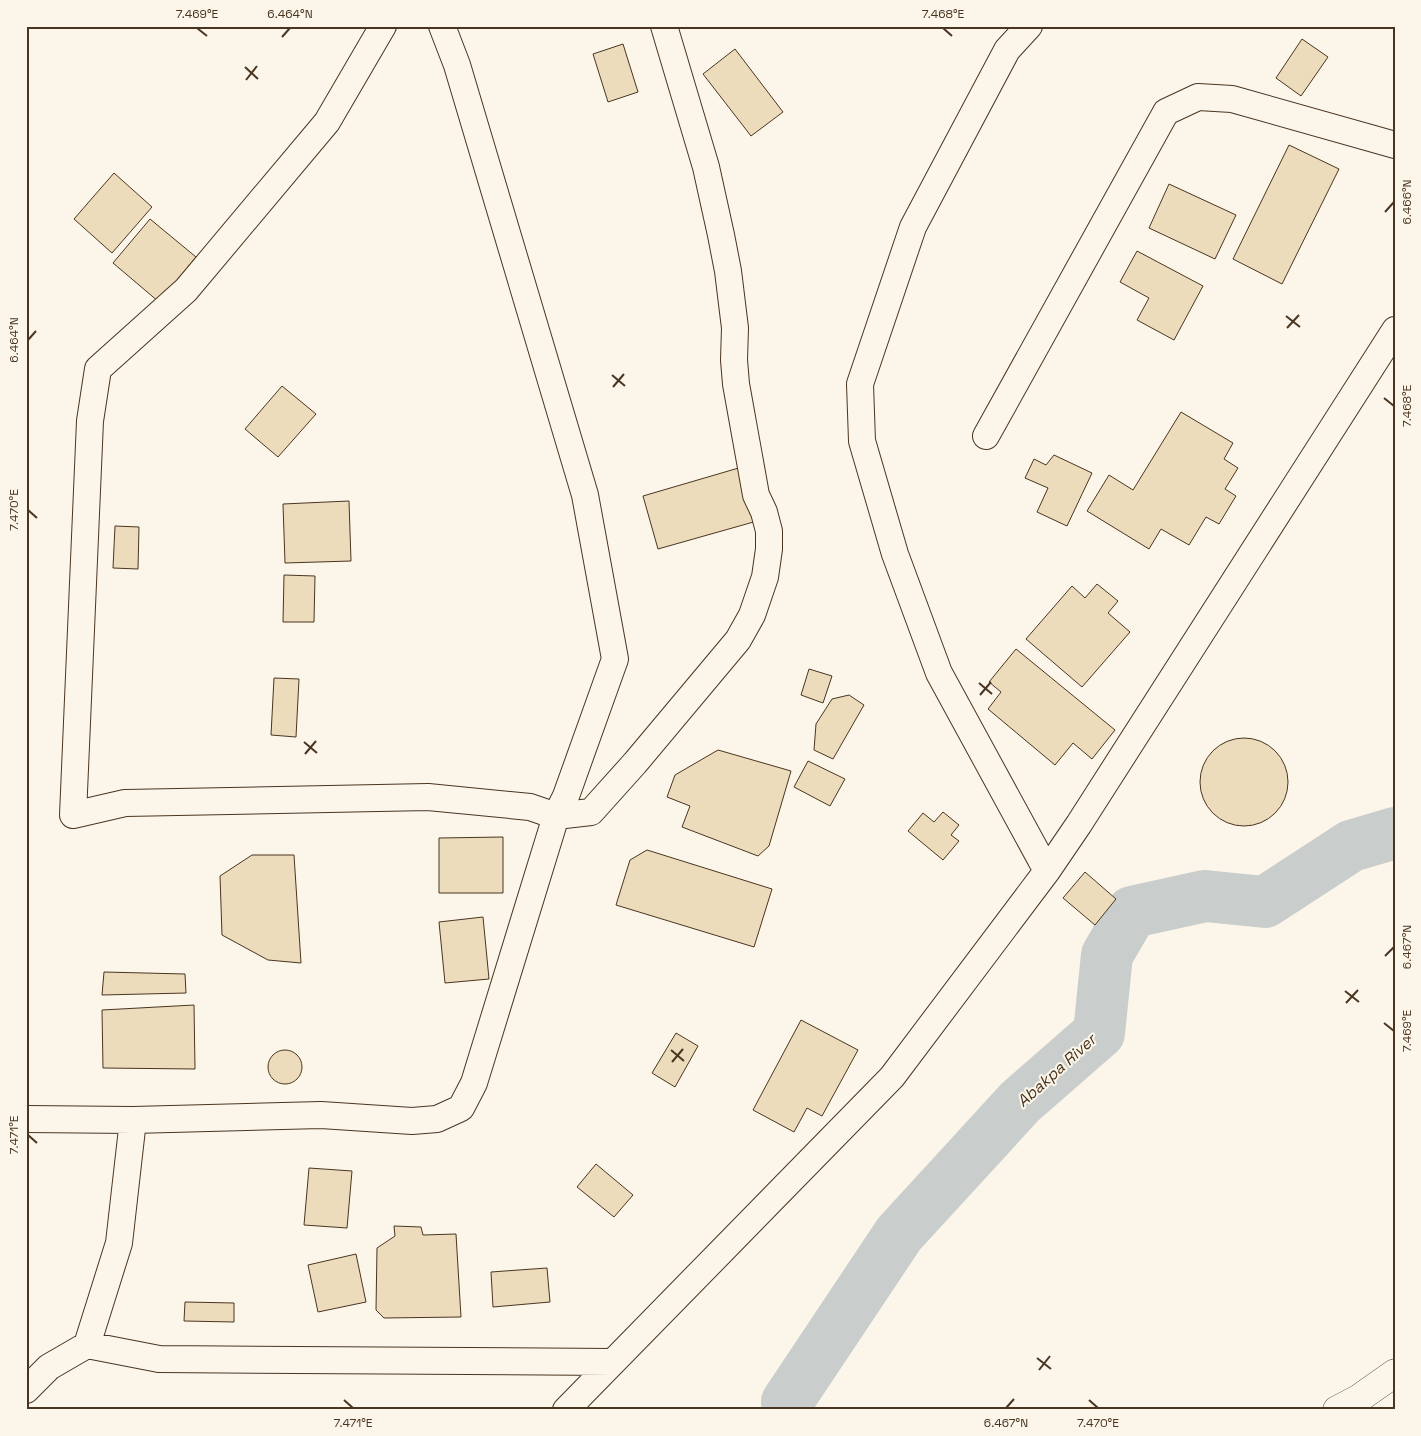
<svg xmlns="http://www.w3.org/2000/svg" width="1421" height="1436" font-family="'Space Grotesk',sans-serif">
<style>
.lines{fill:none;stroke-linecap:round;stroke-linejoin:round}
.river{stroke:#c9cecd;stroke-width:52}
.building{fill:#ecdcbc;stroke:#4a3520}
.minor-casing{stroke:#4a3520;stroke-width:28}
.trunk-casing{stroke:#4a3520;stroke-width:29}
.minor{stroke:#fbf6e9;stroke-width:26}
.trunk{stroke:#fbf6e9;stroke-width:28}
.ticks{fill:none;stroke:#4a3520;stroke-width:2}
.labels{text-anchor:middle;stroke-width:4;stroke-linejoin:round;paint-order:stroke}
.water-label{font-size:16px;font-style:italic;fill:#4a3520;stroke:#fbf6e9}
.neatline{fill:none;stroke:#4a3520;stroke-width:2}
.ticks-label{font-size:12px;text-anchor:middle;fill:#4a3520}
</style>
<rect width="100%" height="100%" fill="#fbf6e9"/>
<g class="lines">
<path class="river" d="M789,1410L787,1402L899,1234L1020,1102L1099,1033L1107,955L1132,912L1205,896L1265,902L1351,846L1395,833"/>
</g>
<path class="building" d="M1302,39L1328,57L1301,96L1276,78Z
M623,44L638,92L608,102L593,54Z
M735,49L783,112L751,136L703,74Z
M1289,145L1339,169L1282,284L1233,259Z
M114,173L152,207L112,253L74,219Z
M1169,184L1236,215L1215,259L1149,228Z
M150,219L196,257L159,302L113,263Z
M1137,251L1203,286L1174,340L1137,320L1149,298L1120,282Z
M282,386L316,414L278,457L245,429Z
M1181,412L1233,443L1224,459L1238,468L1225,489L1236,496L1219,524L1206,517L1189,545L1161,529L1149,549L1087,511L1109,475L1133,490Z
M1054,455L1092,473L1067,526L1037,512L1048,488L1025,478L1034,459L1046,465Z
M742,467L757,521L658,549L643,496Z
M349,501L351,561L285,563L283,504Z
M115,526L139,527L138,569L113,568Z
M284,575L315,576L314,622H283Z
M1097,584L1118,601L1108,613L1130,632L1082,687L1026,639L1072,586L1085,598Z
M1016,649L1115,730L1092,759L1073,743L1055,765L988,709L1001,692L989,682Z
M809,669L832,676L823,703L801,695Z
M274,678L299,679L296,737L271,735Z
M849,695L864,705L833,759L814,750L816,724L832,699Z
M1200 782a44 44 0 1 1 88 0a44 44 0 1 1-88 0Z
M718,750L791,771L769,846L758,856L682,827L690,806L667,797L675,775Z
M808,761L845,779L830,806L794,787Z
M943,812L959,825L951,835L959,841L943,860L908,831L923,813L934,822Z
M503,837V893H439V838Z
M647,850L772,889L754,947L616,905L630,860Z
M252,855H294L301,963L268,960L222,935L220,876Z
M1085,872L1116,899L1095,925L1063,898Z
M483,917L489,979L445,983L439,922Z
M104,972L185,974L186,993L102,995Z
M194,1005L195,1069L103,1068L102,1010Z
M801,1020L858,1050L822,1116L807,1108L794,1132L753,1110Z
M676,1033L698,1046L675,1087L652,1073Z
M268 1067a17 17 0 1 1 34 0a17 17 0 1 1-34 0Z
M596,1164L633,1195L614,1217L577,1187Z
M309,1168L352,1171L347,1228L304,1225Z
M394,1226L421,1227L423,1235L456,1234L461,1317L384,1318L376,1310L377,1248L395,1236Z
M356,1254L366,1302L318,1312L308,1265Z
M547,1268L550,1302L493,1307L491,1272Z
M185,1302L234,1303V1322L184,1321Z"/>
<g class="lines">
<defs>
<path id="minor" d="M383,26L327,122L186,290L98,369L90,421L73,815L125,803L428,797L530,807L556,816L566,796L615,659L585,495L457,65L442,26
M1029,26L1007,50L913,227L860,384L862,441L895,554L939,673L1047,871
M986,436L1166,112L1198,97L1232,99L1395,145
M26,1119L133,1120L119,1243L87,1345L49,1367L26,1390
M133,1120L321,1115L412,1121L437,1119L461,1108L474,1083L556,816L591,812L635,763L738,640L752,615L765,577L769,549V531L764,512L756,495L736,384L734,360L735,328L728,271L721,235L706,167L664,26
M87,1345L159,1359L613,1362
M566,1410L892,1077L1047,871L1079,824L1395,330"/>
<path id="trunk" d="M1337,1410L1358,1399L1395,1373"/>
</defs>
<use href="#minor" class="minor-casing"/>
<use href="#trunk" class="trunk-casing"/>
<use href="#minor" class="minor"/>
<use href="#trunk" class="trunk"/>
</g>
<path class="ticks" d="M197,28L207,36M943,28L952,36M282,37L290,28M245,67L258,79M246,80L257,66M1385,212L1394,202M1286,316L1300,327M1287,328L1299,315M28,340L36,331M612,375L625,386M613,387L624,374M1384,398L1394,406M28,510L37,518M979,683L992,694M980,695L991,682M304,742L317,753M305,754L316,741M1385,956L1394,947M1345,991L1359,1002M1346,1003L1358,990M1384,1023L1394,1031M671,1050L684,1061M672,1062L683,1049M28,1135L37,1143M1037,1358L1051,1369M1039,1370L1050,1356M344,1400L353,1408M1089,1400L1098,1408M1006,1408L1014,1399"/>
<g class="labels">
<g class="water-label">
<text transform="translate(1056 1070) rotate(-42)" y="6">Abakpa River</text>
</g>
</g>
<rect width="1421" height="1436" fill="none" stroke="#fbf6e9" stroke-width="55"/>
<rect x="28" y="28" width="1366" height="1380" class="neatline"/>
<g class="ticks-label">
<text x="197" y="18">7.469°E</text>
<text x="290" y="18">6.464°N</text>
<text x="943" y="18">7.468°E</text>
<text transform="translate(1407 202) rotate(-90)" y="4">6.466°N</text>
<text transform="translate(14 340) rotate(-90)" y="4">6.464°N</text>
<text transform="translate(1407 406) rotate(-90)" y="4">7.468°E</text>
<text transform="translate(14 510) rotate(-90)" y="4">7.470°E</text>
<text transform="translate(1407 947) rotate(-90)" y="4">6.467°N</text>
<text transform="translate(1407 1031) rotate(-90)" y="4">7.469°E</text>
<text transform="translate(14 1135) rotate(-90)" y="4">7.471°E</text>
<text x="353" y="1427">7.471°E</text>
<text x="1006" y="1427">6.467°N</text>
<text x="1098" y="1427">7.470°E</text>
</g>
</svg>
